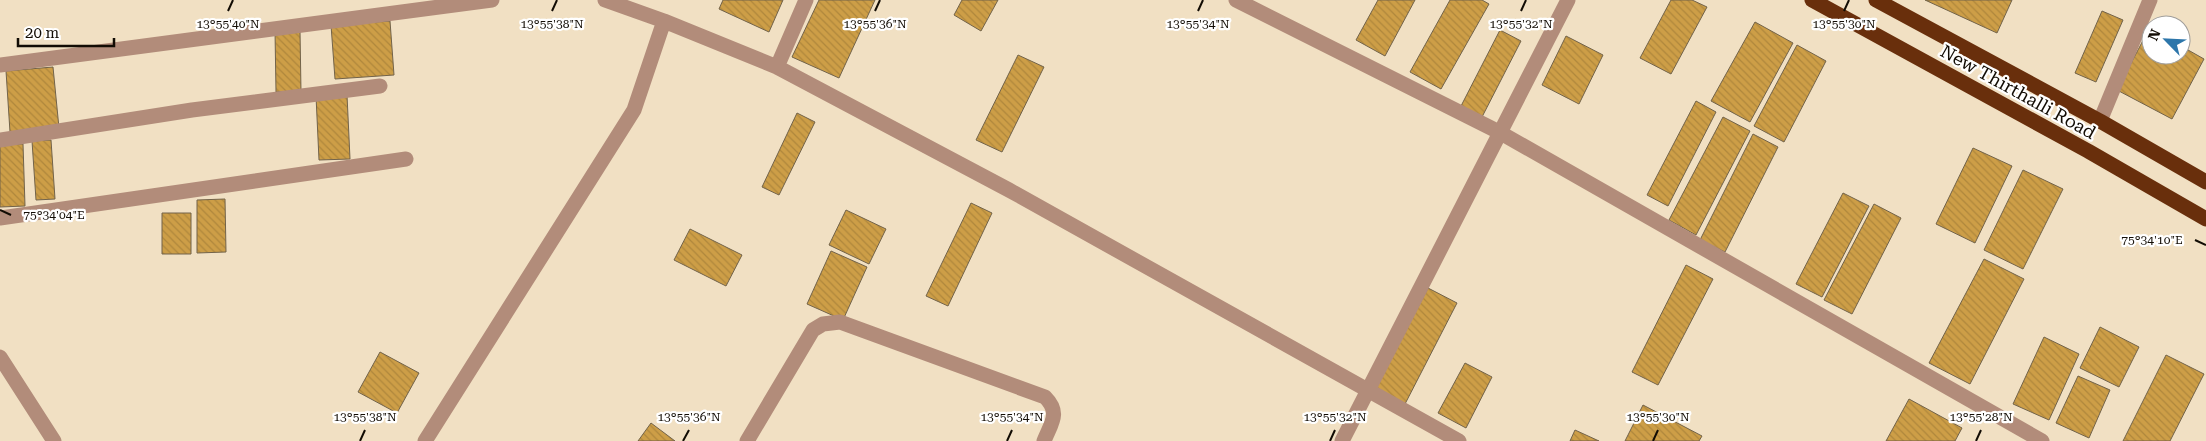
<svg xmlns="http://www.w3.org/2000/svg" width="2206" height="441" font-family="'Roboto Serif',serif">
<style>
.building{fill:url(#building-back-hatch);stroke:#72634a}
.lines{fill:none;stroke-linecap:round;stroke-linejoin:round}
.minor{stroke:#b28c7a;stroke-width:15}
.highway{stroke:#692f0c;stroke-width:15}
.ticks{fill:none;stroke:#120c04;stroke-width:2}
.labels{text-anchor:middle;stroke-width:4.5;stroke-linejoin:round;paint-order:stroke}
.street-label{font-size:18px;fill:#120c04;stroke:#fff}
.ticks-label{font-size:12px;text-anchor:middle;fill:#120c04;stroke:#fff;stroke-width:4.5;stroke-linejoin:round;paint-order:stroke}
</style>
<defs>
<pattern id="building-back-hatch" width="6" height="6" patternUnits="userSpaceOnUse" patternTransform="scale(1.25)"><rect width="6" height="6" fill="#cd9e47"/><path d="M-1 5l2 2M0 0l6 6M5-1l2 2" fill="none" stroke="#af873c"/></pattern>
</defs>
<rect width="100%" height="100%" fill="#f1e0c3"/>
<path class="building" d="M723,0H783L769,32L719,9Z
M819,0H875L839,78L792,57Z
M962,0H998L981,31L954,15Z
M1378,0H1415L1385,56L1356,40Z
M1450,0H1482L1489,4L1441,89L1410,72Z
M1671,0H1692L1707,7L1671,74L1640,58Z
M1925,0H2012L1997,33Z
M2102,11L2123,20L2096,82L2075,73Z
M390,21L394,75L335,79L331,25Z
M1755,22L1793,43L1750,122L1711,101Z
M2149,29L2151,30V55H2181V46L2204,59L2172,119L2117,90Z
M1500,30L1521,41L1482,117L1461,106Z
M275,31H300L301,92H276Z
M1566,36L1603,55L1579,104L1542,85Z
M1797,45L1826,61L1784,142L1754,126Z
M1018,55L1044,67L1002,152L976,140Z
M53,67L59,128L10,132L6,71Z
M347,95L350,159L319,160L316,96Z
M1696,101L1716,112L1668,206L1647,195Z
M797,113L815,122L779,195L762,187Z
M1723,117L1750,131L1696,235L1669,220Z
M1753,134L1778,147L1725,252L1700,240Z
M51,140L55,199L36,200L32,141Z
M0,144H23L25,206L0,207Z
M1973,148L2012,166L1975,243L1936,224Z
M2023,170L2063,189L2023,269L1984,250Z
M1843,193L1869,206L1822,297L1796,284Z
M225,199L226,252L197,253V200Z
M971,203L992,213L948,306L926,296Z
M1874,204L1901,218L1852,314L1824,300Z
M846,210L886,229L869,264L829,245Z
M162,213H191V254H162Z
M690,229L742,255L726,286L674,260Z
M831,251L867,267L843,320L807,304Z
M1984,259L2024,279L1970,384L1929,363Z
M1686,265L1713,279L1658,385L1632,372Z
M1428,288L1457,303L1405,404L1375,388Z
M2100,327L2139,347L2119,387L2080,368Z
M2044,337L2079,354L2049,420L2013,404Z
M380,352L419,373L397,413L358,392Z
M2166,355L2204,374L2170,441H2123Z
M1465,363L1492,377L1466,428L1438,413Z
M2078,376L2110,390L2089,438L2056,423Z
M1909,399L1962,428L1955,441H1886Z
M1643,405L1702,436L1699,441H1625Z
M651,423L675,441H638Z
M1575,430L1599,441H1570Z"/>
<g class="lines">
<path class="minor" d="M605,0L664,21L777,67L1009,190L1459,441
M1236,0L1499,132L2042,441
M0,65L492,0
M777,67L806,0
M2100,121L2150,0
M0,140L192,110L380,86
M0,218L406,159
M0,357L54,441
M425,441L634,110L664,21
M747,441L813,330L823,324L840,322L1045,397C1061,413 1051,423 1044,441
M1342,441L1568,0"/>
<path class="highway" d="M1812,0L2088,151L2206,219
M1876,0L2100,121L2206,182"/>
</g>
<path class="ticks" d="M228,11L233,0M552,11L557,0M875,11L880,0M1198,11L1203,0M1521,11L1526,0M1844,11L1849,0M0,210L11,215M2195,240L2206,245M360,441L365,430M683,441L689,430M1007,441L1012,430M1330,441L1335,430M1653,441L1658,430M1976,441L1981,430"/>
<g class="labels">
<g class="street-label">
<text transform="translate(2018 92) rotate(29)" y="6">New Thirthalli Road</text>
</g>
</g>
<g class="ticks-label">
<text x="552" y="28">13°55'38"N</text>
<text x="1198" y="28">13°55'34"N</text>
<text x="1521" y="28">13°55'32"N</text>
<text x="1844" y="28">13°55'30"N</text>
<text x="228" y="28">13°55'40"N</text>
<text x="875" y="28">13°55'36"N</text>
<text x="54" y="219">75°34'04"E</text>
<text x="2152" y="244">75°34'10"E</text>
<text x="365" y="421">13°55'38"N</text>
<text x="689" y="421">13°55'36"N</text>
<text x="1012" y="421">13°55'34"N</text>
<text x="1335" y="421">13°55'32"N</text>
<text x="1658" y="421">13°55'30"N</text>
<text x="1981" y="421">13°55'28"N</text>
</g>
<g transform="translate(2166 40) rotate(294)"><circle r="24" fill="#ffffff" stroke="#a09e9b"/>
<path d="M0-4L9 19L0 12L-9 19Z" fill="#2d76aa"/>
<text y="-8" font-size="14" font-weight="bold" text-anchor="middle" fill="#120c04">N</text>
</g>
<path d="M18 38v8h96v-8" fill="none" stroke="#120c04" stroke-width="2.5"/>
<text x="25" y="38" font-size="15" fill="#120c04" stroke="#ffffff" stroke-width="4" paint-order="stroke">20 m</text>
</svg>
